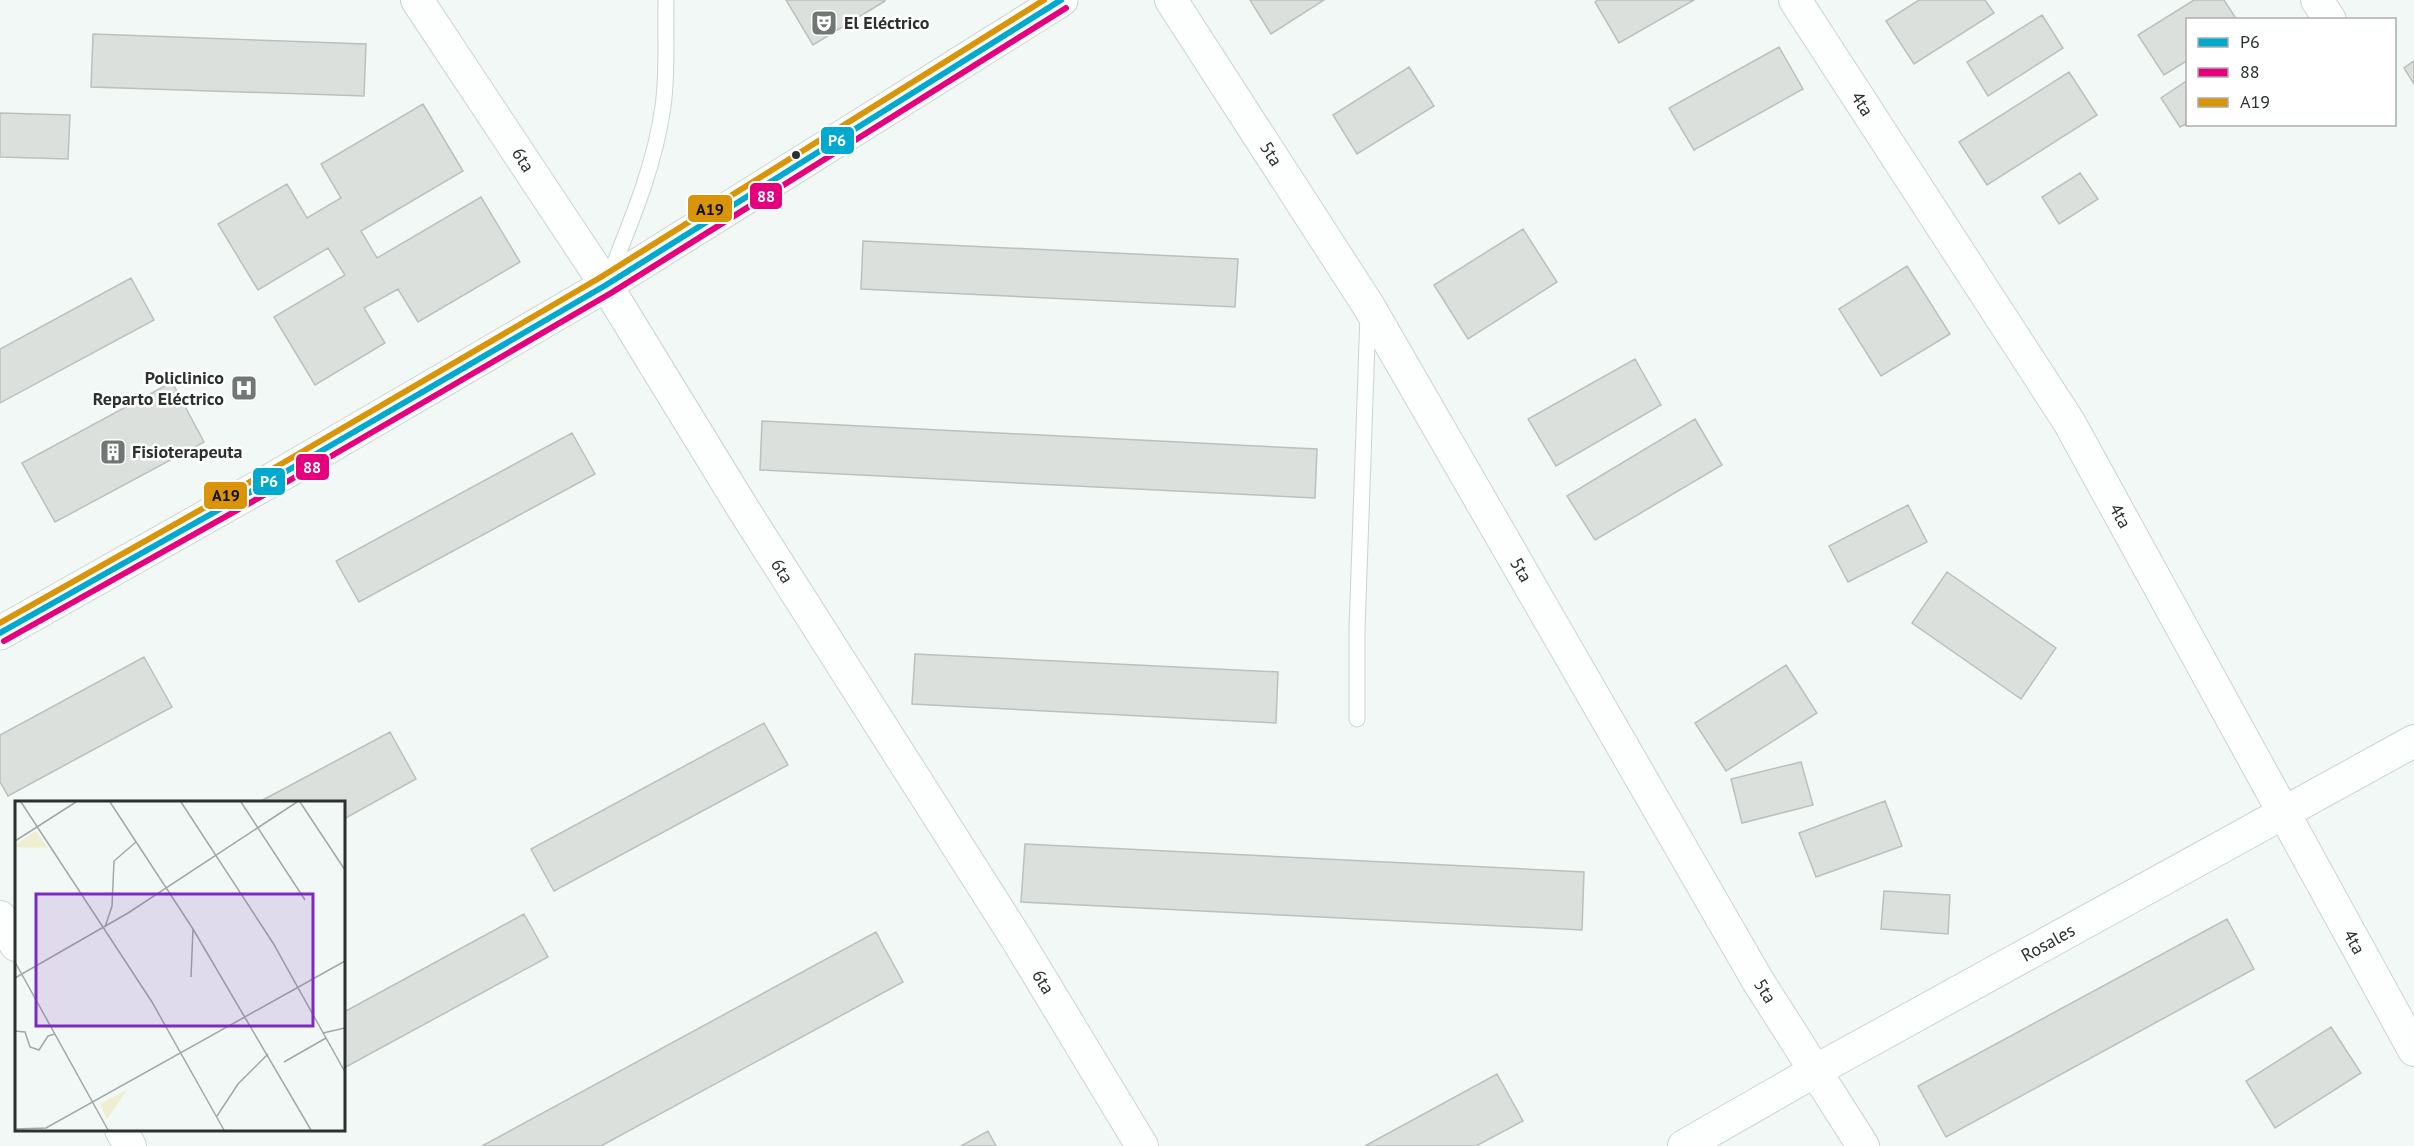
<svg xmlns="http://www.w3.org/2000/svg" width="2414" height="1146" font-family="'PT Sans',sans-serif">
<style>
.building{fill:#dbe0dc;stroke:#bcc0bd;stroke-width:1.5}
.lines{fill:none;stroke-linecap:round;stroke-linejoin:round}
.service-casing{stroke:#cdd3d1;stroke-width:17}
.minor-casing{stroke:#cdd3d1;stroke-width:34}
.tertiary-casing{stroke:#cdd3d1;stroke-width:35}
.service{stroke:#fdfefe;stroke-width:15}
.minor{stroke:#fdfefe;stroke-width:32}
.tertiary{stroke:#fdfefe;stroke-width:33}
.bus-1-casing{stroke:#fff;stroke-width:10}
.bus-2-casing{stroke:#fff;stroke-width:10}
.bus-3-casing{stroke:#fff;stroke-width:10}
.bus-1{stroke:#00a9ce;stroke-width:6}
.bus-2{stroke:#e5007d;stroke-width:6}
.bus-3{stroke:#d99407;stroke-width:6}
.bus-dot{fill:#2c312f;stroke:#fff;stroke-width:2}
.labels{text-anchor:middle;stroke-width:5;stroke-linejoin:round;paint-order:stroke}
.poi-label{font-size:18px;font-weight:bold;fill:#2c312f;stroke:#fff;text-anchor:start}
.street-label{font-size:18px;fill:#2c312f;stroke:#fff}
.inset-road{fill:none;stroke:#a2a8a6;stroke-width:1.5}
.view{fill:#7b2cbf;fill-opacity:0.15;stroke:#7b2cbf;stroke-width:3}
.inset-edge{fill:none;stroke:#2c312f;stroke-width:3}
.line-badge{stroke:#fff;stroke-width:2}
.badge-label{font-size:16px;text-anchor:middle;font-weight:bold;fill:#fff}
.pale-badge-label{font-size:16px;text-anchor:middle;font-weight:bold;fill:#111}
</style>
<rect width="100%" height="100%" fill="#f1f8f5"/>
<path class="building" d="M786,0H884L885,1L813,45Z
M1250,0H1324L1271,34Z
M1598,0H1694L1619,43L1595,2Z
M1919,0H1985L1994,13L1914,64L1886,21Z
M2194,0H2224L2237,20H2188V60L2164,75L2138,35Z
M2042,15L2063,48L1988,96L1967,62Z
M93,34L366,44L364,96L91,87Z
M1779,47L1803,89L1694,150L1669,108Z
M2414,61V84L2404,68Z
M1409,67L1434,106L1357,154L1333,115Z
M2069,72L2097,115L1987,185L1959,142Z
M2188,80V123L2180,127L2161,98Z
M423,104L463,171L361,231L377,258L481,197L520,262L418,322L398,289L364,308L385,343L315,385L274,317L345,275L328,248L258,290L218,224L287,184L307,218L341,198L321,164Z
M0,113L70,115L68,159L0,157Z
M2080,173L2098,199L2059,224L2042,197Z
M1523,229L1557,282L1468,339L1434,285Z
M863,241L1238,259L1235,307L861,289Z
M1907,266L1950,334L1881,376L1839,309Z
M131,278L154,320L0,403V349Z
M1635,359L1661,405L1556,466L1528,419Z
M172,382L204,442L55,522L22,463Z
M1695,419L1722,465L1595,540L1567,496Z
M762,421L1317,449L1315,498L760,470Z
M572,433L595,474L359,602L336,561Z
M1908,505L1927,542L1848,582L1829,546Z
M1947,572L2056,648L2021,699L1912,623Z
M915,654L1278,672L1276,723L912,704Z
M144,657L172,707L8,796L0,782V735Z
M1786,665L1817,713L1726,771L1695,723Z
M764,723L788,765L554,891L531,849Z
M390,732L416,779L344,819V802H259Z
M1801,762L1813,805L1742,823L1731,779Z
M1885,801L1902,846L1816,877L1799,833Z
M1025,844L1584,872L1582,930L1021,902Z
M1884,891L1950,895L1948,934L1881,929Z
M524,914L548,957L344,1068V1012Z
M2227,919L2254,969L1946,1137L1918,1086Z
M876,932L903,982L601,1146H482Z
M2331,1027L2361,1073L2275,1128L2246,1081Z
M1497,1074L1523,1121L1476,1146H1365Z
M988,1131L996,1146H961Z"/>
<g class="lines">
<defs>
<path id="service" d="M609,277C631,221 655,166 663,106C668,72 665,35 666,0
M1357,719V630L1368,314"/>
<path id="minor" d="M417,0L606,285L742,507L1018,941L1142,1146
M1171,0L1368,305L1758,981L1863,1146
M1795,0L2069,422L2414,1050
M2317,0L2330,20
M0,917L16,945
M121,1130L130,1146
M1684,1146L1815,1071L2414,741"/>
<path id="tertiary" d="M0,633L268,482L606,285L1061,0"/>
</defs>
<use href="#service" class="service-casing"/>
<use href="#minor" class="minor-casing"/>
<use href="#tertiary" class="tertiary-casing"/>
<use href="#service" class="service"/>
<use href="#minor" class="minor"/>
<use href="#tertiary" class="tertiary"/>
<defs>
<path id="bus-1" d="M0,633L268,482L606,285L1061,0"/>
<path id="bus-2" d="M4,641L273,490L611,293L1066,8"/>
<path id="bus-3" d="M0,623L264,474L601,277L1044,0"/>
</defs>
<use href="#bus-1" class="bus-1-casing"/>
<use href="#bus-2" class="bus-2-casing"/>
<use href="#bus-3" class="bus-3-casing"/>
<use href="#bus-1" class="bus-1"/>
<use href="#bus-2" class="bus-2"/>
<use href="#bus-3" class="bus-3"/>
</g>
<defs>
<symbol id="theatre-square" viewBox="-11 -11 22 22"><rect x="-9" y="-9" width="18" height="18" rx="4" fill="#717774" stroke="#fff"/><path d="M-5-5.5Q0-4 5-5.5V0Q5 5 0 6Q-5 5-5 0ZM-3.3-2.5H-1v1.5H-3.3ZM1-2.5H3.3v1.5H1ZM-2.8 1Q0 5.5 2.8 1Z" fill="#fff"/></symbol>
<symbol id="hospital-square" viewBox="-11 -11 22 22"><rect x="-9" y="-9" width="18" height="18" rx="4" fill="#717774" stroke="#fff"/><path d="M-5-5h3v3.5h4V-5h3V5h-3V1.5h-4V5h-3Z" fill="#fff"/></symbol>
<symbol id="building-square" viewBox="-11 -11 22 22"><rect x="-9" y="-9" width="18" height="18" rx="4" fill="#717774" stroke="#fff"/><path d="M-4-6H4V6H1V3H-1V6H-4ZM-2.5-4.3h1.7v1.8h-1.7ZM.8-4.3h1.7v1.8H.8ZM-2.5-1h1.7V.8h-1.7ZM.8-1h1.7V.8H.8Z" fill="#fff"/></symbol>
</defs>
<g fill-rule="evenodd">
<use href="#theatre-square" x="809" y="8" width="30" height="30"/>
<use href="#hospital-square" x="229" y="373" width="30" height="30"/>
<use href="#building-square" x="98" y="437" width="30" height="30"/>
</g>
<circle class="bus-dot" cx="796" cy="155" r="5"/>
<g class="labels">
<g class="poi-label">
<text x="844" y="29">El Eléctrico</text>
<text x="224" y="384" text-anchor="end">Policlinico<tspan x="224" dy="21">Reparto Eléctrico</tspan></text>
<text x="132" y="458">Fisioterapeuta</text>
</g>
<g class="street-label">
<text transform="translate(1862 104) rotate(57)" y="6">4ta</text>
<text transform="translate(1271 154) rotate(57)" y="6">5ta</text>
<text transform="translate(523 160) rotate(57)" y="6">6ta</text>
<text transform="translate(2120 516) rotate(61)" y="6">4ta</text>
<text transform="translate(1521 570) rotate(60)" y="6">5ta</text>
<text transform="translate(782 571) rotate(58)" y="6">6ta</text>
<text transform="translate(2354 942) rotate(61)" y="6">4ta</text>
<text transform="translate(2048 943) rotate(-29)" y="6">Rosales</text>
<text transform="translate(1043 982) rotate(59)" y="6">6ta</text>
<text transform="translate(1765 991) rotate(58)" y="6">5ta</text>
</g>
</g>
<g transform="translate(15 801)">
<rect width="330" height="330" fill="#f1f8f5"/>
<path d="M21,30L33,47L0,46V44ZM112,289L92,318L85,303Z" fill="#efeed1"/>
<path class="inset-road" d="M6,1L137,201L209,329M95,1L178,128L296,329M166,1L258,142L330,271M226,1L290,99M285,1L330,69M0,40L61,1M90,126L97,105L99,60L121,41M0,161L93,329M176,176L178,128M0,177L113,112L282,1M0,230L10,231L15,246L24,249L33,235L40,233M308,232L330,227M269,261L311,237M202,315L223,283L253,253M0,328L31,327L330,160"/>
<path class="view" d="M21,93H298V225H21Z"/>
<rect width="330" height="330" class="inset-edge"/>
</g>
<g class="line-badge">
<rect x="820" y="126" width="35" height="29" rx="6" fill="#00a9ce"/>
<rect x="749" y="182" width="34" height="28" rx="6" fill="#e5007d"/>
<rect x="687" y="194" width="46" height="29" rx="6" fill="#d99407"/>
<rect x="295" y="453" width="35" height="28" rx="6" fill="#e5007d"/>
<rect x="252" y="467" width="34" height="29" rx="6" fill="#00a9ce"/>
<rect x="203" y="481" width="45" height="29" rx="6" fill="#d99407"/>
</g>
<g class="badge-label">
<text x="837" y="146">P6</text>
<text x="766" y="202">88</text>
<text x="312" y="473">88</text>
<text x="269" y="487">P6</text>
</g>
<g class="pale-badge-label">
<text x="710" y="215">A19</text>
<text x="226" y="501">A19</text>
</g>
<rect x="2186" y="18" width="210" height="108" fill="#ffffff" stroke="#abadac" stroke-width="1.5"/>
<rect x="2198" y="38" width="30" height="9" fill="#00a9ce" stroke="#abadac" stroke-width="1.5"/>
<text x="2240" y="48" font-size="18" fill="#2c312f">P6</text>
<rect x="2198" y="68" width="30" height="9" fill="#e5007d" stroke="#abadac" stroke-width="1.5"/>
<text x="2240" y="78" font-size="18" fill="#2c312f">88</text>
<rect x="2198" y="98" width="30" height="9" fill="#d99407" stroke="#abadac" stroke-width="1.5"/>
<text x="2240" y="108" font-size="18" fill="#2c312f">A19</text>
</svg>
